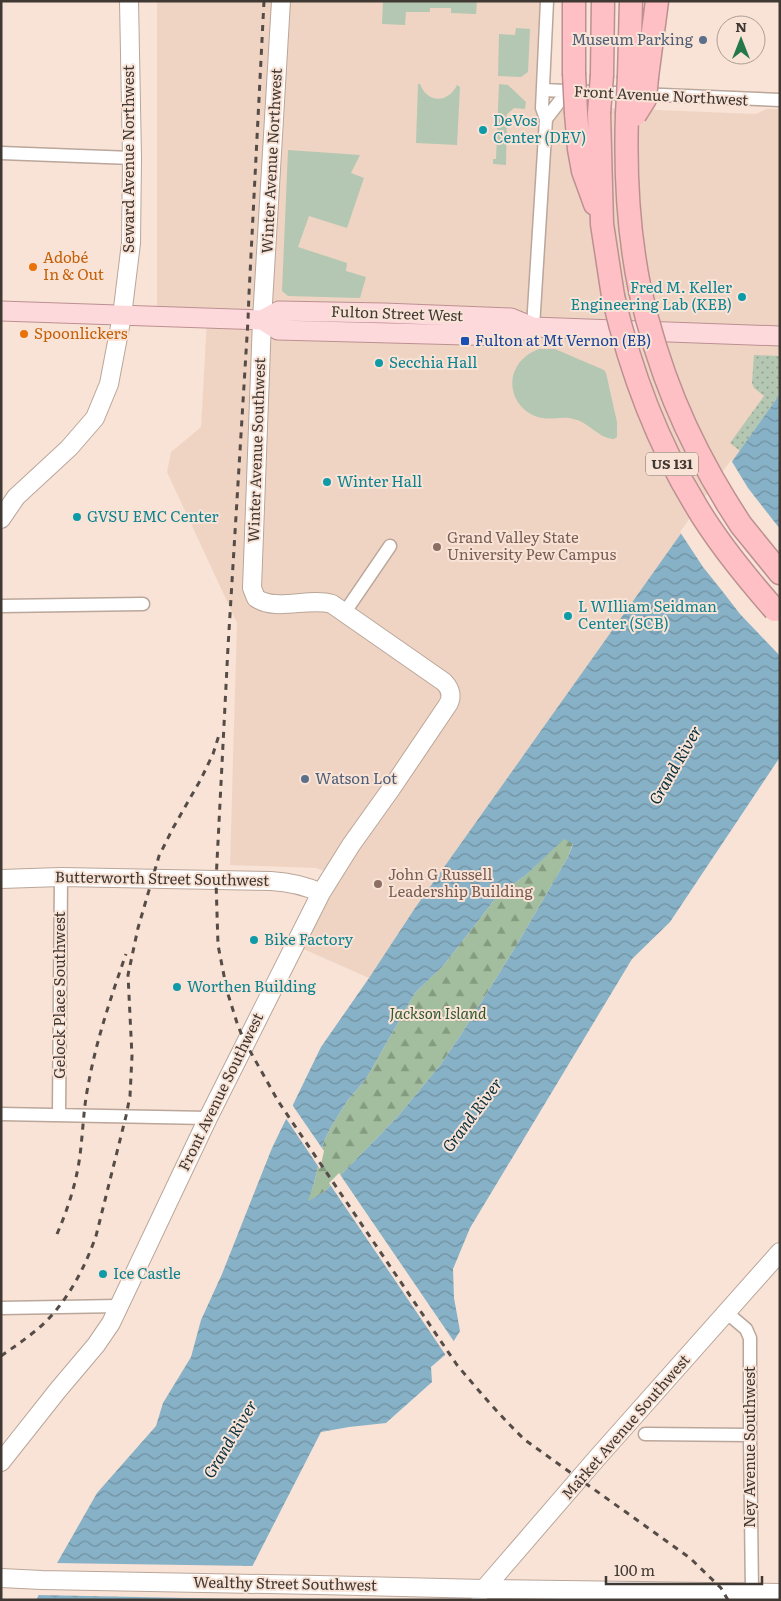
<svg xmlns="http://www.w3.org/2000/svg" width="781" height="1601" font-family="Literata,serif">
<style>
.built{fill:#efd4c3}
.grass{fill:#b4c7b2}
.forest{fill:url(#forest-firs)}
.park{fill:url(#park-dots)}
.water{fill:url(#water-waves);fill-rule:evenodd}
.pier{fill:#f8e3d6}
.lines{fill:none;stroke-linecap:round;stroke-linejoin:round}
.street-casing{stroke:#baa69a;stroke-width:15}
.secondary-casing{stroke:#baa69a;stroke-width:20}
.primary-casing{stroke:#bc9091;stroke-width:21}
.highway-casing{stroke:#bc9091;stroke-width:25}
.street{stroke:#fff;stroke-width:12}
.secondary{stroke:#fff;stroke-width:18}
.primary{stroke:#fed9dc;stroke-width:19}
.highway{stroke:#fec0c4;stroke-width:22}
.rail{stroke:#564c47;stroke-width:3;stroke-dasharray:6 6;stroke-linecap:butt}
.highway-bridge-casing{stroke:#bc9091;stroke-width:25;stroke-linecap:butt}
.highway-bridge{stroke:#fec0c4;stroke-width:22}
.service-dot{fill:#5c6f8a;stroke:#f8e3d6;stroke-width:2}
.culture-dot{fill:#0f9aa8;stroke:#f8e3d6;stroke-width:2}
.food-dot{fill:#e8710a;stroke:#f8e3d6;stroke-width:2}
.transit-dot{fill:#1a4fb4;stroke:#f8e3d6;stroke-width:2}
.education-dot{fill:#8d6e63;stroke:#f8e3d6;stroke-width:2}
.labels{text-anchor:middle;stroke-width:4;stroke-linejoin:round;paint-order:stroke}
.shield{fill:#f8e3d6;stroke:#776b64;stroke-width:1}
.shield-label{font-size:14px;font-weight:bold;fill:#403833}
.service-label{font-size:15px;fill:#4e5e75;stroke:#f8e3d6;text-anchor:end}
.street-label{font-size:15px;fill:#403833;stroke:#f8e3d6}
.culture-label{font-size:15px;fill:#0d838f;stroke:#f8e3d6;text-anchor:start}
.food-label{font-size:15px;fill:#c56008;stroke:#f8e3d6;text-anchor:start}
.transit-label{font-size:15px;fill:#164399;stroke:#f8e3d6;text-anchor:start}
.education-label{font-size:15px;fill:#785e54;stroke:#f8e3d6;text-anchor:start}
.park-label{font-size:15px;font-style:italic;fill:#30582c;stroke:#f8e3d6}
.water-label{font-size:16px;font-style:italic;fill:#072f3e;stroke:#f8e3d6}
</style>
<defs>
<pattern id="forest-firs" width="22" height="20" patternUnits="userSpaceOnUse" patternTransform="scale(1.25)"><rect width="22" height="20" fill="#a2be9e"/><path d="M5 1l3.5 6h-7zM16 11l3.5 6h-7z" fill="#859b81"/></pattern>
<pattern id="park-dots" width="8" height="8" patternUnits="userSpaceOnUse" patternTransform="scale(1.25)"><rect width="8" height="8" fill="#b4c7b2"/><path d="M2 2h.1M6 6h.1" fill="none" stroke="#94a391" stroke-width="1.8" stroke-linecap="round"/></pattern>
<pattern id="water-waves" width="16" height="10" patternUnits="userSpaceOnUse" patternTransform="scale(1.25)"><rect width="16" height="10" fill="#87b1c6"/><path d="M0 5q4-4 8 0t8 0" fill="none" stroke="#7091a1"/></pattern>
</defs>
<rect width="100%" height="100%" fill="#f8e3d6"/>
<path class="built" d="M157,1H541L535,105L756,114L766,109H780V394L415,908L369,978L301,948L341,877L316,868L230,865L237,623L167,472L171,452L201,427L207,319L157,317Z"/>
<path class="grass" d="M383,1H477L476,14L451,13V8H430V12H406L405,25L382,24Z
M516,28L530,29L528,72L521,77L498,76L499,34L515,35Z
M418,84H420C427,103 448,104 457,85L460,87L457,145L416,143Z
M499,84L508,85L526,102L525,109L514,108L507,114L506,165L493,164V159H496Z
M288,150L360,155L351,173L364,178L347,228L309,216L298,247L347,263L346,271L366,277L360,298L288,296L282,291Z
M539,349H555L604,370L606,373L617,422V437L614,439C600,439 590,424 577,420C564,415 554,420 543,418C522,415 509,395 513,376C517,362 526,354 539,349Z"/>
<path class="forest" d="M564,838L573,843L568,857L516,946L462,1033L441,1064L399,1115L374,1141L324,1192L307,1202L314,1183L324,1141L331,1127L348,1100L366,1079L415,993L443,966L499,894L526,875Z"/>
<path class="park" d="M754,355L780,356V394L740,451L730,443L764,396L754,388L752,383Z"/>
<path class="water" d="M780,394V757L670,922L632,959L470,1228L453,1269L454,1298L460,1331L445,1355L431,1367L432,1382L386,1423L349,1427L321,1432L235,1600H36L97,1493L156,1426L163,1403L191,1357L201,1320L222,1274L272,1148L321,1047L369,978L415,908ZM564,839L573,844L568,857L516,946L462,1033L441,1064L399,1115L374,1141L324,1192L308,1201L314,1183L324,1141L331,1127L348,1100L366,1079L415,993L443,966L499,894L526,875Z"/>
<path class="pier" d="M731,460L748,488L780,529V656L740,614L723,592L703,567L680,532Z
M291,1103L324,1151L320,1169L285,1117Z
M339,1173L455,1343L447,1357L329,1183Z
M54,1563L255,1566L238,1599L36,1595Z"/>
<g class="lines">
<defs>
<path id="street" d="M543,90L780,100
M546,119L563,97L576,92
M1,153L132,158
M533,327L546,119L542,108L547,1
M1,606L143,604
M345,612L390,546
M1,1114L208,1118
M59,1114L61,877
M1,1308L120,1306
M726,1312L746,1329L750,1338V1435L752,1592
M645,1434L750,1435"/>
<path id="secondary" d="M1,519L16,497L69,448L95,418L109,384L122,316L131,243L132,158L129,1
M1,879L61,877L271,881C289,882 304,885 321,893
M1,1462L58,1390L96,1345L111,1323L208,1118L321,893L351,845L391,789L447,706C453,698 451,689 444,682L332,604C308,597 276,612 256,598L252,588L262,320L281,1
M1,1578L42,1580L318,1585L484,1589L780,1593
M479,1594L484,1589L597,1458L780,1252"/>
<path id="primary" d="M1,311L262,320L278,330L503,336L533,327L780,336
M262,320L279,311L384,313L511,318L533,327"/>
<path id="highway" d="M574,1V73
M602,75L603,1
M629,76L631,1
M647,77L657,1
M576,113L579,149L583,171L595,204
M599,113L602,224L613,296
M627,114C625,174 628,232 640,290
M727,503L741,525L780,573"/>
</defs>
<use href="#street" class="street-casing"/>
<use href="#secondary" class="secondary-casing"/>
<use href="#primary" class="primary-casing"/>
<use href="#highway" class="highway-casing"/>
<use href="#street" class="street"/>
<use href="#secondary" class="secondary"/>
<use href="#primary" class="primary"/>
<use href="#highway" class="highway"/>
<path class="rail" d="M264,1L249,294L248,320L228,647L216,881L218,945L227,991L238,1026L245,1042L278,1101L457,1365C479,1391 501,1417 525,1440L690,1558L721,1588L728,1600
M57,1234C67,1211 75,1187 79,1162C83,1136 83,1111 88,1086C96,1041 111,997 126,954
M1,1356C14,1347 27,1338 39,1328C66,1304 84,1270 96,1236L126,1116L130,1096L132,1056L128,975L138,928L159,856L173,828L201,779L213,754L219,735"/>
<defs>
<path id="highway-bridge" d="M574,73L576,113
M599,113L602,75
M627,114L629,76
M635,115L645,99L647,77
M640,290C658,369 685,435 727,503
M613,296C630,369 656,440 695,504C717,542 746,577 775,610"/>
</defs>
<use href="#highway-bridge" class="highway-bridge-casing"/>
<use href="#highway-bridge" class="highway-bridge"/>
</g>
<g class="service-dot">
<circle cx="703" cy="40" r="5"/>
<circle cx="305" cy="779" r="5"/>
</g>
<g class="culture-dot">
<circle cx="483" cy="130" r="5"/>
<circle cx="742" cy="297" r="5"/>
<circle cx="379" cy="363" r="5"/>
<circle cx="327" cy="482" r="5"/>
<circle cx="77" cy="517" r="5"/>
<circle cx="568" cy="616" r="5"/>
<circle cx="254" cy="940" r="5"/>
<circle cx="177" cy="987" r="5"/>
<circle cx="103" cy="1274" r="5"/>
</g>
<g class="food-dot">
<circle cx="33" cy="267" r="5"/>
<circle cx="24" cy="334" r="5"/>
</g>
<rect class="transit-dot" x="460" y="336" width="10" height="10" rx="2.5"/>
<g class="education-dot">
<circle cx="437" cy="547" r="5"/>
<circle cx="378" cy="884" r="5"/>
</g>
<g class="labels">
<rect class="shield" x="646" y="452.5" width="52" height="23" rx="4"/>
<g class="shield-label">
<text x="672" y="469">US 131</text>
</g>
<g class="service-label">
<text x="693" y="45">Museum Parking</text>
<text x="315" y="784" text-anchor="start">Watson Lot</text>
</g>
<g class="street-label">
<text transform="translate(661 96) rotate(3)" y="5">Front Avenue Northwest</text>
<text transform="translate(129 159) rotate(-90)" y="5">Seward Avenue Northwest</text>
<text transform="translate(272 161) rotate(-87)" y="5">Winter Avenue Northwest</text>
<text transform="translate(397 314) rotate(2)" y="5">Fulton Street West</text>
<text transform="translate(257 450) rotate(-88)" y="5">Winter Avenue Southwest</text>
<text transform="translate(162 879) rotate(1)" y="5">Butterworth Street Southwest</text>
<text transform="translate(60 995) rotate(-90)" y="5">Gelock Place Southwest</text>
<text transform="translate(221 1092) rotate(-64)" y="5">Front Avenue Southwest</text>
<text transform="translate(626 1427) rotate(-49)" y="5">Market Avenue Southwest</text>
<text transform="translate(750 1447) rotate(-90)" y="5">Ney Avenue Southwest</text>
<text transform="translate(285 1584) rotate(1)" y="5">Wealthy Street Southwest</text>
</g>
<g class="culture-label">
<text x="493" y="126">DeVos<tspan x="493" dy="17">Center (DEV)</tspan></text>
<text x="732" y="293" text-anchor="end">Fred M. Keller<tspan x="732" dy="17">Engineering Lab (KEB)</tspan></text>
<text x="389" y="368">Secchia Hall</text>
<text x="337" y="487">Winter Hall</text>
<text x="87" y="522">GVSU EMC Center</text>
<text x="578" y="612">L WIlliam Seidman<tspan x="578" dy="17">Center (SCB)</tspan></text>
<text x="264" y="945">Bike Factory</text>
<text x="187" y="992">Worthen Building</text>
<text x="113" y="1279">Ice Castle</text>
</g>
<g class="food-label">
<text x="43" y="263">Adobé<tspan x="43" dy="17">In &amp; Out</tspan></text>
<text x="34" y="339">Spoonlickers</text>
</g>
<g class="transit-label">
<text x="475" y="346">Fulton at Mt Vernon (EB)</text>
</g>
<g class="education-label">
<text x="447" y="543">Grand Valley State<tspan x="447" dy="17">University Pew Campus</tspan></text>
<text x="388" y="880">John G Russell<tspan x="388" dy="17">Leadership Building</tspan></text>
</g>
<g class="park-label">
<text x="438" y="1019">Jackson Island</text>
</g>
<g class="water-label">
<text transform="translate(675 765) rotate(-60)" y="6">Grand River</text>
<text transform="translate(472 1115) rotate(-53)" y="6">Grand River</text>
<text transform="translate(230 1439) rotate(-59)" y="6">Grand River</text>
</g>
</g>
<rect width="781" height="1601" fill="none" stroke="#403833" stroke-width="5"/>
<g transform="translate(741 40)"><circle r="24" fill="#f8e3d6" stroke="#ae9f95"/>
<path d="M0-4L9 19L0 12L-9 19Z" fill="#24784a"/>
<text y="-8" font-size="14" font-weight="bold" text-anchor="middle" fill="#403833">N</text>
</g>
<path d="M606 1576v8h156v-8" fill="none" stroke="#403833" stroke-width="2.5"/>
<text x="614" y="1576" font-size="15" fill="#403833" stroke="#f8e3d6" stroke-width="4" paint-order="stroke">100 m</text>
</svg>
